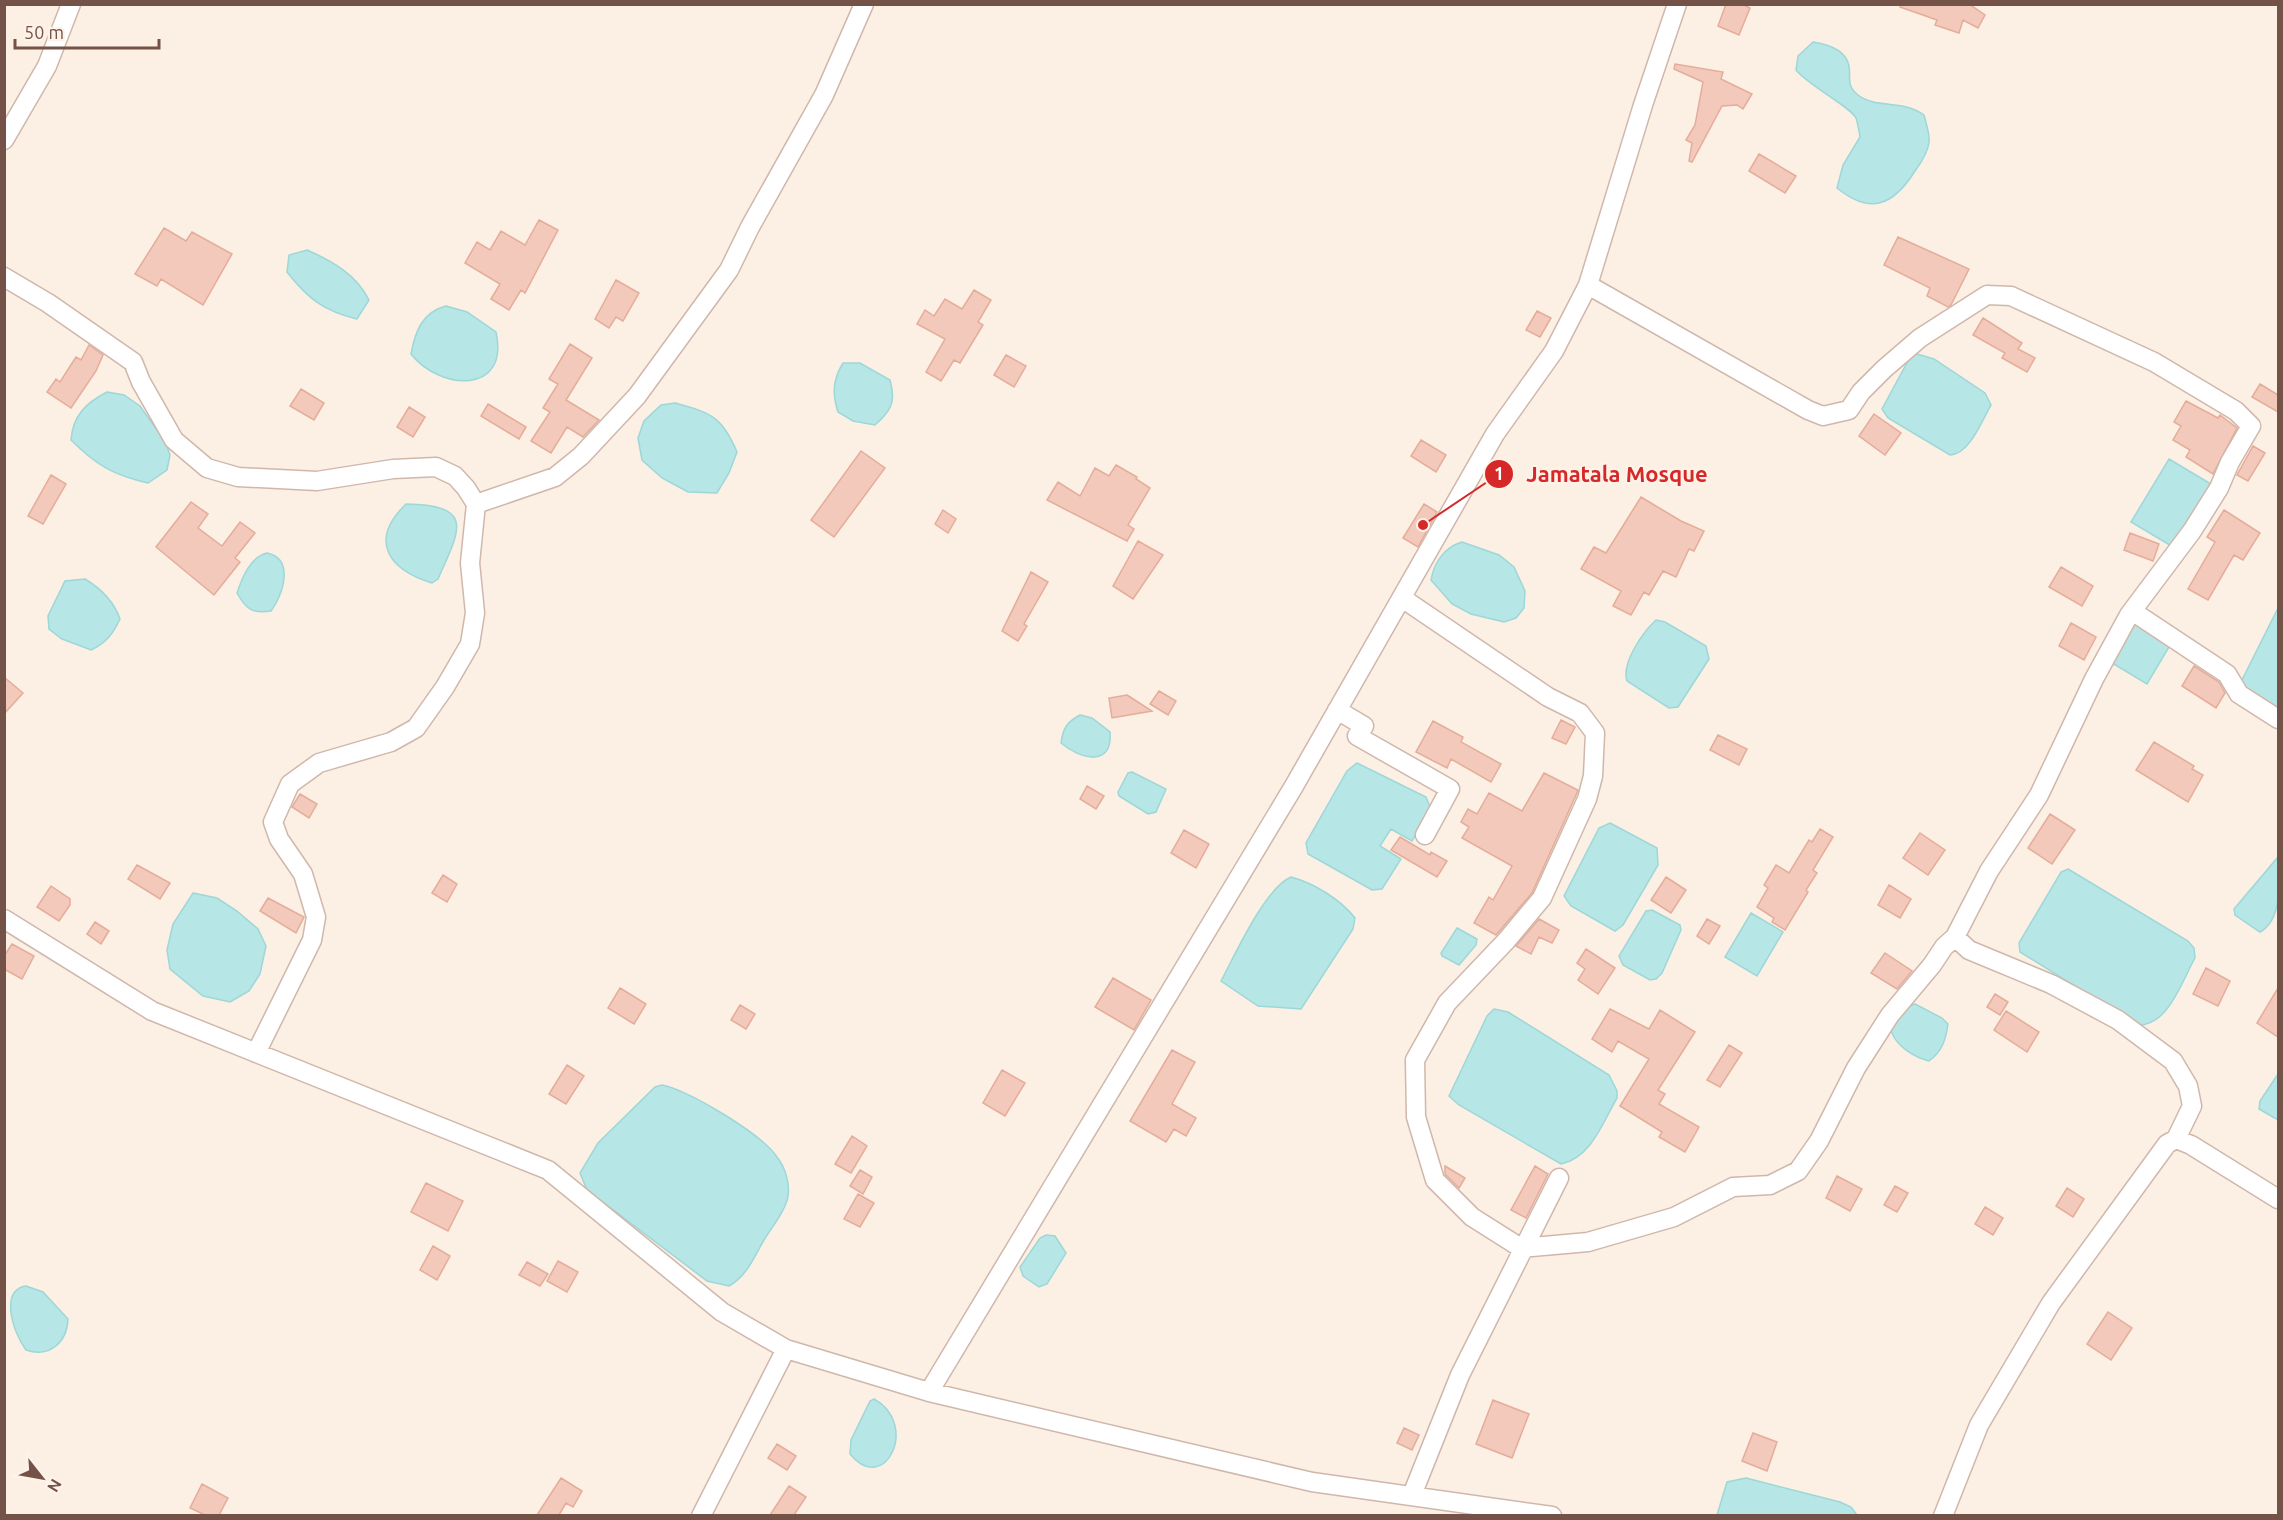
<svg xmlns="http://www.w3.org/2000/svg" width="2283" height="1520" font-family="Ubuntu,sans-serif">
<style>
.water{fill:#b7e6e6;stroke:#9dd7d8;stroke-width:1.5}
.building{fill:#f2c9ba;stroke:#e5ac9a;stroke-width:1.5}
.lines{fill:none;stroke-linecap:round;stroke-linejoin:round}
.minor-casing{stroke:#d0b7ac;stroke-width:21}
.minor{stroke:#fff;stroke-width:18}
.leader{fill:none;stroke:#d62828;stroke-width:2}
.callout-dot{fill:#d62828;stroke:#fff3e9;stroke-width:2}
.mark-label{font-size:18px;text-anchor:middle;font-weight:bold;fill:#fff}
.callout-label{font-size:22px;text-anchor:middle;font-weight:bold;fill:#d62828;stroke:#fff3e9;stroke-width:4.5;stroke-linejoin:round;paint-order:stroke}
</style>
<rect width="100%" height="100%" fill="#fcefe3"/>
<path class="water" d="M1813,42C1826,44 1846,49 1849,66C1851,78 1846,86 1858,95C1876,109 1902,99 1924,115C1926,123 1930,134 1929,142C1928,152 1921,163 1915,171C1893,206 1870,215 1837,188L1843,165L1860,137C1859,131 1858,124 1856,118C1851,107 1809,86 1796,70L1798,56Z
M307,250C332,261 356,274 369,300L357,319C324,311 308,299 287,272L289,255Z
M446,306L467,312L496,332C510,395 440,391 411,354C415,332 422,312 446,306Z
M1917,354L1934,359L1985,393L1991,405C1982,420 1970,454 1950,455L1888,418L1882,409L1909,359Z
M843,363H860L890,380C896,401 892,410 875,425L853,421L838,412C832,394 833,379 843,363Z
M107,392L124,395L140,406L165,441L170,455L167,470L148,483C113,475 96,465 71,440C73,415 86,403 107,392Z
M675,403C711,413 722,416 737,452L729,473L717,493L688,492L662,478L642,460L638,438L644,421L661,405Z
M2169,459L2211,484L2173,547L2131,522Z
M406,504C477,505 459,531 438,579L432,583C387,569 369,540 406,504Z
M1462,542L1499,555L1514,567L1525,591L1524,608L1516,618L1504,622L1471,614L1452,604L1431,580C1434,562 1445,547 1462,542Z
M267,553C295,559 283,595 271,611C252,614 246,609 237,593C242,578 250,557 267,553Z
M85,579C100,588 114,602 120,619C113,634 106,643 91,650L62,639L49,629L48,616L65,581Z
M2278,608V710L2247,692L2240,684Z
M1656,620L1665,622L1706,646L1709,659L1678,707L1669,708L1627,681C1621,663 1643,632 1656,620Z
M2137,621L2172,642L2147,684L2112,663Z
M1080,715L1092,718L1110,732C1113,768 1080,759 1061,743C1063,728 1067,722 1080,715Z
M1357,763L1426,797L1431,809L1412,841L1391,829L1380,846L1401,859L1382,889L1372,890L1308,854L1306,843L1347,771Z
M1132,772L1166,789L1156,812L1148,814L1119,796L1118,792L1128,773Z
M1610,823L1657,848L1658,865L1623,925L1615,931L1571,906L1564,896L1599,828Z
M2278,857C2279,883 2283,919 2260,932L2235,915L2234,909Z
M2068,869L2188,941L2194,948L2195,958C2182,981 2168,1026 2138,1025L2020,952L2019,943L2061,872Z
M1291,877C1314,883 1341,900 1355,918L1353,929L1301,1009L1258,1006L1221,981C1235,955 1265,888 1291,877Z
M193,893L217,898L237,911L258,929L266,946L260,974L249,991L230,1002L203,996L170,969L167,950L173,924Z
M1652,910L1680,925L1681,930L1662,973L1656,979L1650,980L1623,965L1619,956L1646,911Z
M1751,913L1783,932L1757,976L1725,957Z
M1457,928L1477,939L1476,945L1459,965L1442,956L1441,953Z
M1915,1004L1942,1018L1948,1024C1946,1039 1942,1052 1929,1061C1897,1053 1869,1018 1915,1004Z
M1494,1009L1508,1012L1609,1075L1617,1091V1098C1603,1122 1591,1158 1561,1164L1459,1105L1449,1096L1487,1016Z
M2278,1074V1120L2259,1109L2260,1101Z
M662,1085C687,1089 763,1135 777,1157C785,1167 790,1183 788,1196C786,1210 772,1227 764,1240C754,1257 747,1276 729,1286L707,1281L587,1190L580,1173L598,1143L655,1087Z
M1046,1235L1055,1236L1066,1253L1047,1284L1039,1287L1023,1276L1020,1267L1040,1238Z
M26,1286L43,1292L68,1319C67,1343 49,1358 26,1350C12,1331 0,1290 26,1286Z
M874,1399C920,1424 885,1497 850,1454L851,1440L870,1401Z
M1746,1478L1840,1502L1851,1507L1857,1515H1717L1727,1482Z"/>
<path class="building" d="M1726,4H1742L1750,8L1739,35L1718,26Z
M1901,4H1969L1985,15L1978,28L1963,20L1959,33L1935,25L1937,20L1900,7Z
M1675,64L1723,72L1721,79L1752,94L1743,109L1737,105L1722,106L1692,162L1689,161L1692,143L1686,140L1695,125L1703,82L1674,69Z
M1759,154L1796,176L1785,193L1749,171Z
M539,220L558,230L525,293L521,290L509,310L491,299L500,284L465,263L477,242L490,250L501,231L525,245Z
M164,228L186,241L192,232L232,254L203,305L161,279L157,286L135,274Z
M1898,237L1969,269L1951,305L1948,307L1927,296L1930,288L1884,265Z
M616,280L639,293L623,321L616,317L609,328L595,319Z
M974,290L991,300L978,322L983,325L960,363L954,360L941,381L926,372L945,339L917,324L925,310L934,316L945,299L962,309Z
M1537,311L1551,318L1540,337L1526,330Z
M1983,318L2022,343L2018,349L2035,358L2027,372L2002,358L2005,353L1973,335Z
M570,344L592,358L566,400L599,420L583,437L567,427L551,453L531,441L550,412L543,408L558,384L549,379Z
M89,345L103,355L96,371L71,408L47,392L56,379L60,382L76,357L81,360Z
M1006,355L1026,366L1014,387L994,375Z
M2260,384L2278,395V412L2252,397Z
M301,389L324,403L314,420L290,406Z
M2186,401L2218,418L2220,415L2237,428L2213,474L2186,457L2190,450L2173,440L2181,426L2174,422Z
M488,404L526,427L519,439L481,416Z
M409,407L425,417L413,437L397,427Z
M1874,414L1901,433L1885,455L1859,436Z
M1421,440L1446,455L1436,472L1411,456Z
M2253,446L2265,453L2248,481L2237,475Z
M861,451L885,468L834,537L811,520Z
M1116,465L1137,477L1136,479L1150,488L1128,525L1134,529L1127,541L1047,500L1058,482L1080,496L1095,468L1109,476Z
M51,475L66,484L43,524L28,516Z
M1641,497L1681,521L1704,531L1694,551L1689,549L1676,577L1663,571L1649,595L1644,592L1631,615L1613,606L1621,591L1581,569L1594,547L1606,553Z
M191,502L208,514L198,528L222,546L240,522L255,533L235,558L240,562L214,595L156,547Z
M1424,504L1437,512L1418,547L1403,538Z
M943,510L956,519L948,533L935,524Z
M2224,510L2260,533L2243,560L2234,555L2208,600L2188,589L2215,542L2207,537Z
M2130,533L2159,544L2153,561L2124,550Z
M1138,541L1163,555L1133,599L1113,586Z
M2061,567L2093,586L2082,606L2049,587Z
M1031,572L1048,582L1024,624L1027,626L1018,641L1002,631Z
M2071,623L2096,637L2084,660L2059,646Z
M2194,666L2219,682L2225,693L2216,708L2182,686Z
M4,677L23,693L4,714Z
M1159,691L1176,701L1168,715L1150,704Z
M1127,695L1152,711L1112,718L1109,698Z
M1561,720L1575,727L1566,744L1552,738Z
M1433,721L1463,737L1461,742L1501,764L1491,782L1451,759L1447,768L1416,752Z
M1718,735L1747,749L1739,765L1710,750Z
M2154,742L2194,766L2192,769L2203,775L2188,802L2136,770Z
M1544,773L1578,790L1576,795L1532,893L1496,935L1474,923L1489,897L1493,900L1512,866L1462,838L1469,827L1461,822L1468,809L1477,814L1489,793L1522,811Z
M1087,786L1104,796L1096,809L1080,799Z
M300,794L317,804L309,818L292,807Z
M2050,814L2075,830L2052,864L2028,848Z
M1820,829L1833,837L1813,870L1817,873L1806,890L1808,892L1785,930L1772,922L1774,918L1757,907L1768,888L1764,885L1776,865L1789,873L1809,840L1812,842Z
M1184,830L1209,844L1196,868L1171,853Z
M1920,833L1945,850L1928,875L1903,858Z
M1400,837L1430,855L1431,852L1447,861L1437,877L1391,850Z
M137,865L170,883L160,899L128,879Z
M443,875L457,884L447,902L432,893Z
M1666,877L1686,890L1671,913L1651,900Z
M1889,885L1911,899L1900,918L1878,905Z
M51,886L70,899V905L59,921L37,907Z
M268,898L304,917L296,933L260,911Z
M1539,919L1559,930L1552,943L1539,937L1531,954L1516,946Z
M1707,919L1720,926L1709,944L1697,936Z
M95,922L109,931L101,944L87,934Z
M12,944L34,956L22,979L4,969V956Z
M1586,949L1615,968L1598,994L1578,980L1585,969L1577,963Z
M1885,953L1912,971L1897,989L1871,973Z
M2206,968L2230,981L2218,1006L2193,994Z
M1113,978L1151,1000L1134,1030L1095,1007Z
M620,988L646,1004L634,1024L608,1008Z
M2278,988V1037L2257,1023Z
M1995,994L2008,1002L2000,1015L1987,1007Z
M740,1005L755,1014L746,1029L731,1020Z
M1610,1009L1649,1029L1660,1010L1695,1032L1658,1090L1665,1094L1659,1104L1699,1127L1685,1152L1659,1137L1662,1132L1620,1106L1649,1059L1618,1041L1612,1052L1592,1039Z
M2006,1011L2039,1032L2027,1052L1994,1030Z
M1729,1045L1742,1053L1720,1087L1707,1080Z
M1172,1050L1195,1062L1172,1104L1196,1118L1186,1136L1174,1129L1166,1142L1130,1121Z
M567,1065L584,1076L566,1104L549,1094Z
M1002,1070L1025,1083L1005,1116L983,1103Z
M852,1136L867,1146L851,1173L835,1164Z
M1445,1166L1465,1178L1459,1188L1445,1174Z
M1535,1166L1548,1174L1526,1218L1511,1210Z
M860,1170L872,1177L863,1194L850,1186Z
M1837,1176L1862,1189L1850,1211L1826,1198Z
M426,1183L463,1201L448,1231L411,1212Z
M1895,1186L1908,1193L1897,1212L1884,1205Z
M2067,1188L2084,1199L2073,1217L2056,1206Z
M858,1194L874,1203L860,1227L844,1219Z
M1985,1207L2003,1218L1993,1235L1975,1224Z
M433,1246L450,1256L437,1280L420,1270Z
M558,1261L578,1272L567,1292L547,1281Z
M527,1262L548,1274L540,1286L519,1275Z
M2108,1312L2132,1328L2111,1360L2087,1344Z
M1493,1400L1529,1414L1512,1458L1476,1444Z
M1404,1428L1419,1435L1412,1450L1397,1443Z
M1753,1433L1777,1442L1767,1471L1742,1461Z
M777,1444L796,1456L787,1470L768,1458Z
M561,1478L582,1491L573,1507L566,1503L559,1515H537Z
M202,1484L228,1498L219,1515H205L190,1508Z
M789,1486L806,1497L794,1515H770Z"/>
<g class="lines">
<defs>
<path id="minor" d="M4,140L47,66L71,4
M4,277L48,303L133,362L141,382L174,440L207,468L238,477L317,481L393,469L436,467L455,476L466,488L476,504L470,563L475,613L470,644L445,687L416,728L391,742L319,763L290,784L273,822L279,839L303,874L316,917L312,940L256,1053
M1588,285L1808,410L1823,416L1849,410L1861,392L1884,369L1920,338L1987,295L2011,296L2154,362L2236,411L2251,426L2230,462L2219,488L2192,531L2129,615L2094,679L2039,795L1989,871L1955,937L1969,950L2051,984L2118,1020L2173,1061L2188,1086L2192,1106L2176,1139
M476,504L555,477L581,456L637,396L729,270L750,227L824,95L864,4
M1402,598L1548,697L1580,713L1595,733L1593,776L1587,799L1542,898L1506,941L1447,1003L1415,1060L1416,1117L1435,1180L1472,1217L1521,1248L1588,1242L1674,1217L1733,1187L1770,1185L1798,1171L1819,1141L1856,1068L1890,1015L1932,965L1944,947L1955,937
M2132,611L2227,674L2239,694L2278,719
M1337,710L1364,726L1357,736L1450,789L1425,835
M4,919L152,1011L548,1170L722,1312L786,1349L929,1392L1312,1482L1552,1516
M929,1392L1294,786L1495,434L1554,351L1588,285L1643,105L1677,4
M1412,1495L1460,1375L1559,1178
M701,1516L786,1349
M1943,1516L1979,1425L2051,1303L2167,1144L2176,1139L2191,1145L2278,1199"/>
</defs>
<use href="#minor" class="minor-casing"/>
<use href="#minor" class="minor"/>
</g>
<path class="leader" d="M1423 525L1499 474"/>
<g class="callout-dot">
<circle cx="1423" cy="525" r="6"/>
<circle cx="1499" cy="474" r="15"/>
</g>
<g class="mark-label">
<text x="1499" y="480">1</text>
</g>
<g class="callout-label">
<text x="1617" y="482">Jamatala Mosque</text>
</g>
<rect width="2283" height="1520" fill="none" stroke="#755248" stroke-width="12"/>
<g transform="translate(42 1478) rotate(121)" stroke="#fff3e9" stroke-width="4.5" paint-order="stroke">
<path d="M0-4.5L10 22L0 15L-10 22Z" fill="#755248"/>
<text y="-9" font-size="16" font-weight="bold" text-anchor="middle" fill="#755248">N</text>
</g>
<path d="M15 39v9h144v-9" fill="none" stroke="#755248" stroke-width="3"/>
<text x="24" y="39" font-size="18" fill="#755248" stroke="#fff3e9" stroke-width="4.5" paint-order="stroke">50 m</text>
</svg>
